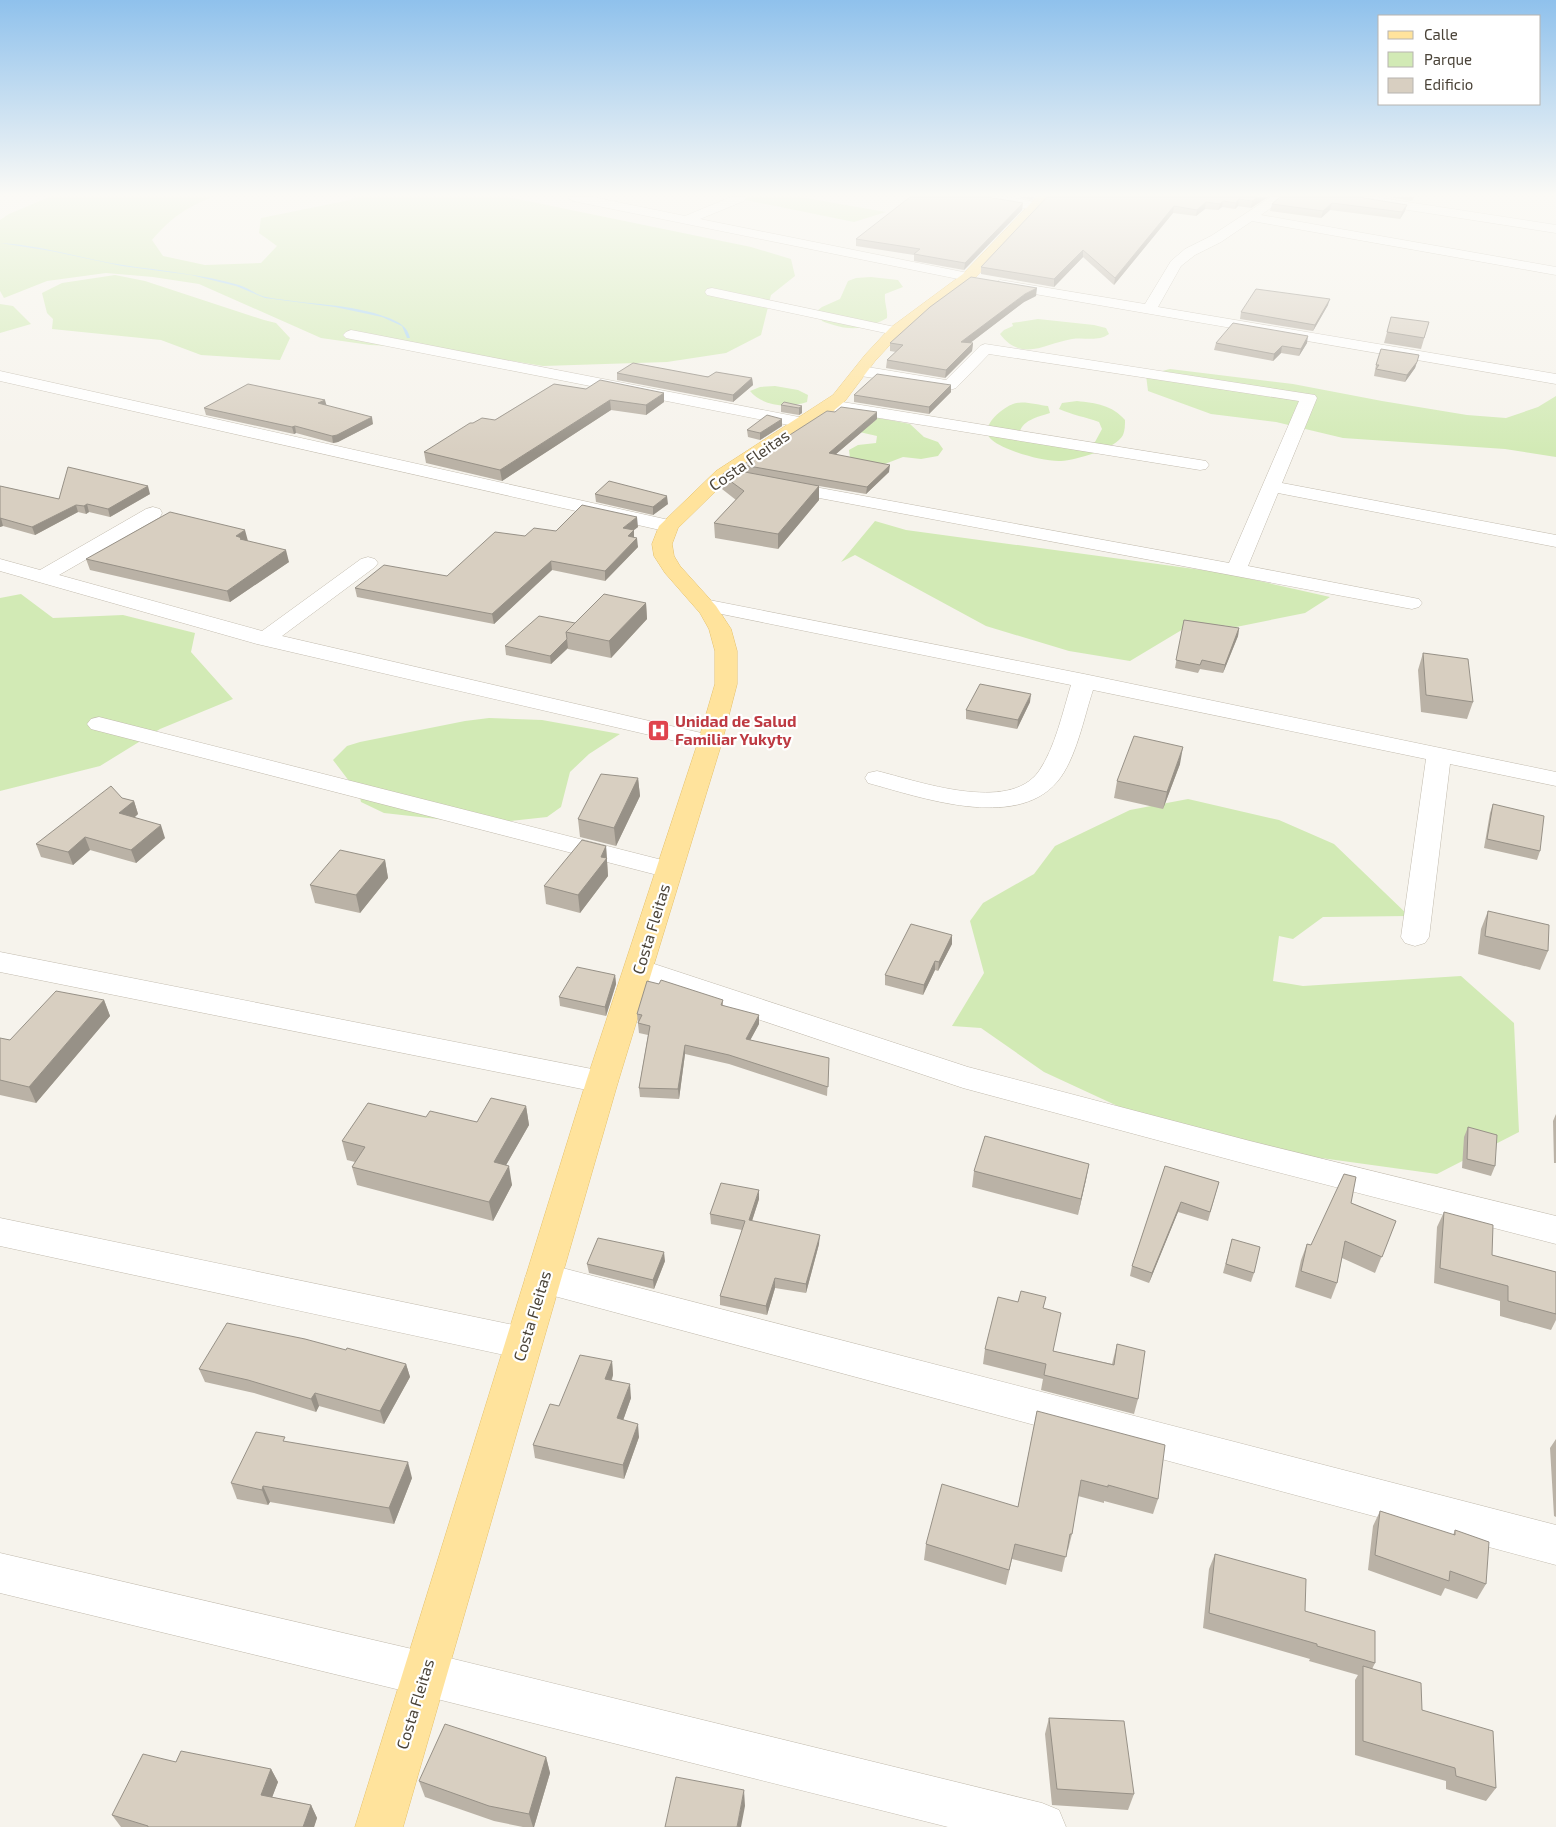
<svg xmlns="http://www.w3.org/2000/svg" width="1556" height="1827" font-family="'Exo 2',sans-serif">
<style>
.green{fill:#d2eab5}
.water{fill:#a9d4f2}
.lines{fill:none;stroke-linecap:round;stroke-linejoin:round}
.minor-casing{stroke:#c2bbae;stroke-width:1}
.major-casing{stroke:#e6c16a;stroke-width:1}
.minor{fill:#fff;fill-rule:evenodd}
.major{fill:#ffe39c;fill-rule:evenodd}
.wall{fill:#bab2a6}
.shaded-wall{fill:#979187}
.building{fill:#d8cfc1;stroke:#979187}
.labels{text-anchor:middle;stroke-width:4.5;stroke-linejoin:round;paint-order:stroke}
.street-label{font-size:16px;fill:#4b4439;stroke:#fff}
.health-label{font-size:16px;font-weight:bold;fill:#be3a42;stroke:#fff;text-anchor:start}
</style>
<rect width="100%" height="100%" fill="#f6f3ec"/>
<path class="green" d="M49,197H212C184,209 172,217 152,240L163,256L205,265L261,263L277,246L259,233L261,218L350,200L356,197H508L751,247L791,259L795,276L771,295L761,335L726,353L667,362L543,366L432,348L370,345L321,338L199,284L153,277L106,273L47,281L4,298L0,291V220L9,214Z
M731,197H800L886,212L854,222Z
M115,275L145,281L264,320L276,323L290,338L280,360L201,355L161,340L52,329L53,319L47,313L42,293L62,283Z
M871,277L898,280L903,287L885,294C884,303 888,310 887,318C864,331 847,331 822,321L817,311L822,307L840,299L848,281L856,278Z
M0,304L13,306L31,324L0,333Z
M1038,319L1094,325L1106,328L1109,334C1098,342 1085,337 1072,339C1046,343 1022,363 1000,334L1004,330L1013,326L1012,323Z
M1170,369L1293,384L1382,401L1467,415L1506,418L1538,407L1556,396V457L1505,449L1343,438L1276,422L1211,414L1148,391L1146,375Z
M775,386L798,390L808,395L807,402C789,408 763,407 750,391L760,387Z
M1077,401C1096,403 1112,405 1125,420C1125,425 1125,430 1123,435C1116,449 1076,460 1061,461C1044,462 1005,451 992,440C977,428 1002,408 1013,404C1022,400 1038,405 1048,406L1050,413C1038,417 1021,420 1019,435L1084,446L1095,442L1102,429L1099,422C1086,417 1072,415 1059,409L1062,403Z
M864,415L910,424L924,437L938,442L943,449L938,456L921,459L903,457L877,467L850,458L849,450L858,445L876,443L877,436L833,426Z
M875,521L906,530L1224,573L1330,597L1305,613L1236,627L1195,622L1130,661L1069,651L986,626L855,555L841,562Z
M21,594L53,618L123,615L195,633L191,652L233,699L160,729L100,766L0,791V598Z
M489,718L542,720L620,734L589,754L570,772L561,807L547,817L482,824L384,813L361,802L359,794L333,760L347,746L360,742L465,721Z
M1188,799L1279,820L1334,844L1409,916L1323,917L1293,939L1279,936L1273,981L1303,986L1461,976L1514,1023L1519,1132L1437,1174L1292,1154L1124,1109L1044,1072L981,1028L952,1026L984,973L970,921L983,903L1034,874L1055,846L1130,810Z"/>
<path class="water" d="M0,243C42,245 82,259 123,265C162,271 201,274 239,285C249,288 256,295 266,297C307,305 350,303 389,318C400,323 407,326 410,338H407L402,326L382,317L335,307L265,298L236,286L191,275L122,266L51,251Z"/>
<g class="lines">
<defs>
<path id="minor" d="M567,197H593L685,216L731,197H746L744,201L700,219L968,273L975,277L968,281L573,201Z
M975,197C990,197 1030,196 1040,206L1034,210L981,201Z
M1271,197H1286L1261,215L1556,267V275L1252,221L1221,242L1195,255L1181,266L1158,307L1556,374V384L1000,288L993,284L1000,280L1145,304L1171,261L1185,249L1211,236Z
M1344,197H1375L1556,225V233L1350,201Z
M712,288L895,327L900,328L902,331L900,334L895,335L707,295L705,292L707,289Z
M351,330L804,418L810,419L812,423L810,427L804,428L346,338L343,335L346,332Z
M985,344L1315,395L1317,398L1282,483L1556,535V547L1278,493L1248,566L1419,599L1422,603L1419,607L1412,609L782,491L776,490L773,486L776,482L782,481L1229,563L1299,401L989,354L956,388L950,390L861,376L855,374L853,371L855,368L861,366L946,380L980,346Z
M0,371L669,520L676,522L679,526L676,530L669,532L0,381Z
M830,400L1200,460L1206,461L1209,465L1206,469L1200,470L824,409L822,405L824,401Z
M153,507L160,509L162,513L160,517L59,575L262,631L361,559L368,557L375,559L378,563L375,567L282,636L710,735L718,737L722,742L718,747L710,749L257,644L0,571V559L40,570L146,509Z
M704,599L1084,674L1556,772V786L1450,764L1429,937L1425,943L1415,946L1405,943L1401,937L1426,759L1093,690C1084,717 1076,760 1057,782C1015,831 920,797 868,783L865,778L868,773L877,771C918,781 1009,814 1039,771C1055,748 1063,711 1071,685L697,609L694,605L697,601Z
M99,717L678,864L682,870L678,876L669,878L91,729L87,724L91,719Z
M0,952L602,1071L613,1074L618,1082L613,1090L602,1093L0,972Z
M639,959L968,1067L1250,1141L1556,1216V1244L1250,1165L963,1088L629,976L625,969L629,962Z
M0,1218L523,1327L536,1332L541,1343L536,1354L523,1359L0,1246Z
M543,1263L1556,1525V1565L543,1293L530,1288L525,1278L530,1268Z
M0,1553L425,1652L1042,1803L1059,1810L1066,1827H948L425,1696L0,1593Z"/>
<path id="major" d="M1037,197H1050L973,280L900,334L875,361L845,401L831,413L728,479L678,528L672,544L674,556L680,566L716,606L731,629L737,651V684L722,742L618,1082L403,1827H355L586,1082L698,742L715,684V651L709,629L700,613L665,573L654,556L652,544L659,526L716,471L833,395L865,355L890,328L963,274Z"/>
</defs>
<use href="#minor" class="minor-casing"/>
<use href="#major" class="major-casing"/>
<use href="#minor" class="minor"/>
<use href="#major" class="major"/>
</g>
<path class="wall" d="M1018,197H1035L1032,200Z
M1047,197H1268L1251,208L1238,206L1235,209L1222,207L1218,210L1205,209L1196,216L1173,213L1114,285L1083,257L1054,287L981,274V267Z
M1280,197L1405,211L1400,219L1330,210L1321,218L1270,211L1272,204Z
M1389,197H1414L1412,201Z
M1022,210L964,270L914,261V255L856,246V239Z
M1036,296L1024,302L970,343H973L972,351L945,378L886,368L887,360L896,352L890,351V343Z
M1328,305L1313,331L1240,319L1241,312Z
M1429,322L1421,349L1384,343L1387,332Z
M1216,343H1307L1299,356L1281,353L1273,361L1214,350Z
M1419,355L1415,368L1405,382L1374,376L1376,365Z
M617,373L752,378L753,385L733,402L617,380Z
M554,384L664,402L646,415L611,410L502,481L426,463L424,452L473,423L495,420Z
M951,392L929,414L854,402V395Z
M781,405L802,406V413L799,415L781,412Z
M327,406L373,424L338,442L333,443L296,433L294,434L206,415L204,408Z
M782,419V426L760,440L748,437L747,430Z
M877,419L836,454L889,472L866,494L819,486V500L778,549L715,538L714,523L736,500L722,489V475L743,472V465Z
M0,486L59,499L150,494L110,517L89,512L86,514L78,512L35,535L3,526L0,527Z
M595,494L668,504L653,515L596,502Z
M638,527L633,530L634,537L638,547L605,581L552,570L494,624L357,597L355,588L447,576L525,536L556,531Z
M248,541L289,562L230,602L90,570L86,559Z
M646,603L647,619L611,658L568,649V648L551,664L506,655L505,646L575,623Z
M1184,620L1239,628L1238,636L1223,673L1200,669L1198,673L1175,668Z
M1423,653L1473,702L1467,719L1421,712L1418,670Z
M1030,702L1017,729L966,719V710Z
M1180,764L1163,809L1114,798L1117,781Z
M638,778L640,796L616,846L580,837L578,819Z
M122,798L134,801L138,814L135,817L165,838L136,863L90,850L73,865L41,857L36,844Z
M1493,804L1540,851L1537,860L1484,848L1490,813Z
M606,846L608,876L580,913L546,904L544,886Z
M385,860L388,878L360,913L315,903L310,885Z
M1488,911L1548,951L1540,970L1478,954L1481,929Z
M952,935V944L938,971L935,970L923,995L885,985V975Z
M615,975L616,984L606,1016L560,1006L559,997Z
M104,1000L110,1016L36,1103L0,1095V1038L10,1040Z
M723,1000V1005L759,1024L750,1040L829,1058L827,1096L729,1064L685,1054L679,1099L640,1097L639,1088L648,1035L639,1033L637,1014Z
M526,1106L529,1125L506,1165L512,1185L493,1221L357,1185L352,1167L355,1162L347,1160L342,1141L426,1117L477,1122Z
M1556,1114V1163H1554L1553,1121Z
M1468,1127L1495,1166L1491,1176L1462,1168L1464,1137Z
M1089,1164L1078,1215L972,1187L974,1171Z
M1165,1166L1219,1182L1208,1221L1178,1212L1149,1283L1130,1276L1132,1266Z
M759,1199L752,1221L819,1244L806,1293L775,1288L767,1315L720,1305V1296L742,1230L711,1224L710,1214Z
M1351,1203L1396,1221L1375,1273L1342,1258L1337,1283L1331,1299L1295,1287L1301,1260L1307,1244L1311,1245Z
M1444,1212L1492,1255L1556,1272V1320L1551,1330L1500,1316V1301L1434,1283L1437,1227Z
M1232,1239L1254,1273L1251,1282L1223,1273Z
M665,1261L654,1289L589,1273L587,1264Z
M1043,1308L1053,1351L1112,1364L1117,1344L1138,1399L1134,1414L1041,1390L1043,1379L983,1364L985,1349Z
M346,1350L406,1364L410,1377L384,1424L319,1406L316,1412L254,1393L205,1382L199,1369Z
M612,1361L613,1375L612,1380L631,1398L623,1420L639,1437L624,1479L535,1458L533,1445L559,1406Z
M1037,1411L1158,1499L1153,1514L1104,1501V1503L1078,1496L1072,1534L1068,1550L1067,1549L1062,1572L1012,1559L1006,1585L924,1560L926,1544L1018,1507Z
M1556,1439V1517L1554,1516L1550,1448Z
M287,1442L412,1478L394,1524L270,1502L268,1505L237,1499L231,1483Z
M1380,1511L1453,1535L1455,1530L1486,1584L1477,1599L1445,1588L1441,1596L1368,1570L1373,1526Z
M1215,1554L1305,1611L1375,1663L1372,1669L1422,1710L1496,1788L1486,1801L1446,1789V1781L1355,1755V1680L1358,1675L1309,1661L1310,1659L1203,1628L1209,1569Z
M1049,1718L1134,1794L1128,1810L1052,1805L1045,1734Z
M546,1757L550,1773L534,1827H523L494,1821L425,1797L419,1781Z
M176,1762L271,1769L278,1782L272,1797L311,1805L317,1818L314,1827H121L112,1815Z"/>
<path class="shaded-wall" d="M1258,197H1268L1251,208L1252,201Z
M1239,199L1238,206L1235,209L1236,203Z
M1223,201L1222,207L1218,210L1220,204Z
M1206,202L1205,209L1196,216L1197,210Z
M1023,203L1022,210L964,270L965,263Z
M1332,203L1330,210L1321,218L1323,211Z
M1407,205L1405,211L1400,219L1402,212Z
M1174,206L1173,213L1114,285L1115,278Z
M1083,250V257L1054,287V279Z
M1037,288L1036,296L1024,302L961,350V342L1025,294Z
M1330,299L1328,305L1313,331L1315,325Z
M1308,336L1307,343L1299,356L1301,349Z
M973,343L972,351L945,378L946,370Z
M1282,346L1281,353L1273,361L1274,354Z
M1417,362L1415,368L1405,382L1407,375Z
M752,378L753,385L733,402V395Z
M951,385V392L929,414V407Z
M664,393V402L646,415V405Z
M325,400L327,407L318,403Z
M610,400L611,410L502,481L500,470Z
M802,406V413L799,415V408Z
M877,412V419L829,460V453Z
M372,417L373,424L338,442L333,443L332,436Z
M782,419V426L760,440V433Z
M295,426L296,433L294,434L292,427Z
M890,465L889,472L866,494L867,487Z
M148,486L150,494L110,517L108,509Z
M819,486V500L778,549V534Z
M667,496L668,504L653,515V507Z
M87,504L89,512L86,514L84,506Z
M76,505L78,512L35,535L32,527Z
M637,517L638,527L624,538L623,528Z
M0,518H1L3,526L0,527Z
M245,530L248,541L241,546L236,536Z
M634,530V540L628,536Z
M637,538L638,547L605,581V571Z
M286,550L289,562L230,602L227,591Z
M551,561L552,570L494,624L492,614Z
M646,603L647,619L611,658L609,641Z
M1239,628L1238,636L1223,673L1225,665Z
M567,639L568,648L551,664L550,656Z
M1031,694L1030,702L1017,729L1018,720Z
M1183,747L1180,764L1163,809L1167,792Z
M638,778L640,796L616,846L614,828Z
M134,801L138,814L124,826L119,813Z
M161,825L165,838L136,863L131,850Z
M85,837L90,850L73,865L68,852Z
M606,846L608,876L580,913L578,895L601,857Z
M385,860L388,878L360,913L356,895Z
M952,935V944L938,971L939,962Z
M935,961V970L923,995L924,985Z
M615,975L616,984L606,1016L605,1007Z
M104,1000L110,1016L36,1103L29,1087Z
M759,1015V1024L746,1048V1039Z
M685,1045V1054L679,1099L678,1089Z
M526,1106L529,1125L497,1181L494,1162Z
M1089,1164L1086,1180L1078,1215L1081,1199Z
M509,1166L512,1185L493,1221L489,1202Z
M759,1190V1199L749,1230V1220Z
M1181,1202L1178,1212L1149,1283L1152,1273Z
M820,1235L819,1244L806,1293V1284Z
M664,1252L665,1261L654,1289L653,1280Z
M775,1278V1288L767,1315L766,1306Z
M612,1361L613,1375L607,1392L605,1379Z
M406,1364L410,1377L384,1424L380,1411Z
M630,1384L631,1398L619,1432L617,1418Z
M315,1393L319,1406L316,1412L311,1399Z
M638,1424L639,1437L624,1479L623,1465Z
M408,1462L412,1478L394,1524L389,1508Z
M263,1486L270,1502L268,1505L262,1490Z
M546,1757L550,1773L534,1827H533L529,1814Z
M271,1769L278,1782L268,1808L261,1795Z
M744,1790L745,1806L741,1827H737Z
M311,1805L317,1818L314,1827H303Z"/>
<path class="building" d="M910,197H987L1023,203L965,263L914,254L920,249L856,239Z
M1047,197H1258L1252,201L1239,199L1236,203L1223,201L1220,204L1206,202L1197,210L1174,206L1115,278L1083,250L1054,279L981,267Z
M1280,197H1358L1407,205L1402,212L1332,203L1323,211L1272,204Z
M971,277L1037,288L1025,294L961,342L973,343L946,370L887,360L903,345L890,343L930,307Z
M1256,289L1330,299L1315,325L1241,312Z
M1391,317L1429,322L1424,338L1387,332Z
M1233,323L1308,336L1301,349L1282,346L1274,354L1216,343Z
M1381,349L1419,355L1417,362L1407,375L1376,369L1379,365H1376Z
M633,363L708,377L716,372L752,378L733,395L617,373Z
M877,374L951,385L929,407L854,395Z
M600,380L664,393L646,405L610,400L500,470L424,452L470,423H473L482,418L495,420L554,384L586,389Z
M248,384L325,400L318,403L372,417L337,435L332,436L295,426L292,427L204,408Z
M784,402L802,406L799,408L781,405Z
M841,407L877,412L829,453L890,465L867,487L743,465L827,411L835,412Z
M767,415L782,419L760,433L747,430Z
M68,467L148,486L108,509L87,504L84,506L76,505L32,527L0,518V486L59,499Z
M729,469L819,486L778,534L714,523L744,491L722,475Z
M609,481L667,496L653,507L595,494Z
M582,505L637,517L623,528L634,530L628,536L637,538L605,571L551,561L492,614L355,588L384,565L447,576L495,532L525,536L534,528L556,531Z
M170,512L245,530L236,536L242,538L240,539L286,550L227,591L86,559Z
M604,594L646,603L609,641L566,632Z
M539,616L575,623L566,632L567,639L550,656L505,646Z
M1184,620L1239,628L1225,665L1202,660L1200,665L1176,660Z
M1423,653L1468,659L1473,702L1426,695Z
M980,684L1031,694L1018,720L966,710Z
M1134,736L1183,747L1167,792L1117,781Z
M601,774L638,778L614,828L578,819Z
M111,786L122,798L134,801L119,813L161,825L131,850L85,837L68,852L36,844Z
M1493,804L1544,816L1540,851L1487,839Z
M582,840L606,846L601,857L607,858L578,895L544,886Z
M340,850L385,860L356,895L310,885Z
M1488,911L1549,925L1548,951L1485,936Z
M911,924L952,935L939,962L935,961L924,985L885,975Z
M577,967L615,975L605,1007L559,997Z
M661,980L723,1000L721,1005L759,1015L746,1039L829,1058L828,1087L729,1055L685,1045L678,1089L639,1088L650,1026L638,1023L642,1015L637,1014L647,981L659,984Z
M56,991L104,1000L29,1087L0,1080V1038L10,1040Z
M491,1098L526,1106L494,1162L509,1166L489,1202L352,1167L365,1147L342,1141L368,1103L426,1117L430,1111L477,1122Z
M1468,1127L1497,1135L1495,1166L1467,1159Z
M985,1136L1089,1164L1081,1199L974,1171Z
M1165,1166L1219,1182L1210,1212L1181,1202L1152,1273L1132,1266Z
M1344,1174L1356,1177L1351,1203L1396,1221L1382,1257L1345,1241L1337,1283L1301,1271L1307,1244L1311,1245Z
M721,1183L759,1190L749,1220L820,1235L806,1284L775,1278L766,1306L720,1296L745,1221L710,1214Z
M1444,1212L1493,1225L1492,1255L1556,1272V1314L1508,1301V1286L1440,1268Z
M598,1238L664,1252L653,1280L587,1264Z
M1232,1239L1260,1247L1254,1273L1226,1264Z
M1021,1291L1046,1297L1043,1308L1061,1313L1053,1351L1114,1365L1117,1344L1145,1351L1138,1399L1044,1375L1046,1364L985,1349L998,1297L1018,1302Z
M227,1323L305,1339L346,1350L347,1348L406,1364L380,1411L315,1393L311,1399L248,1380L199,1369Z
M580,1355L612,1361L605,1379L630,1384L617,1418L638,1424L623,1465L533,1445L550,1404L559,1406Z
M1037,1411L1165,1445L1158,1499L1108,1485V1487L1081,1480L1072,1534H1070L1066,1557L1015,1544L1009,1570L926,1544L942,1484L1018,1507Z
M256,1432L285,1437L283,1441L408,1462L389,1508L263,1486L262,1490L231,1483Z
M1380,1511L1455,1535V1530L1489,1542L1486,1584L1450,1571L1449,1581L1375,1555Z
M1215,1554L1306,1579L1305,1611L1375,1631V1663L1317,1646V1644L1209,1613Z
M1363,1666L1421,1683L1422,1710L1493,1731L1496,1788L1456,1776L1455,1768L1363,1741Z
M1049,1718L1124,1721L1134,1794L1057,1789Z
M445,1724L546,1757L529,1814L489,1806L419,1781Z
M181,1751L271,1769L261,1795L311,1805L303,1827H148V1826L112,1815L143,1754L176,1762Z
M676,1777L744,1790L737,1827H665Z"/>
<linearGradient id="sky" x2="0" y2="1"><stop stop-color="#8fc1ec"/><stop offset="0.43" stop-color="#fbfaf6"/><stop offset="1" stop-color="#fbfaf6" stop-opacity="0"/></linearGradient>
<rect width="1556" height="453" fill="url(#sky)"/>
<defs>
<symbol id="hospital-square" viewBox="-11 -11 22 22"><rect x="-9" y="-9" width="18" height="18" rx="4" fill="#e0444e" stroke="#fff"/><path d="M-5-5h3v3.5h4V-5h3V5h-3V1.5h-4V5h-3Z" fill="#fff"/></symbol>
</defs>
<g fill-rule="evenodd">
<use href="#hospital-square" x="646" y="718" width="25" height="25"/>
</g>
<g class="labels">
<g class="street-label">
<text transform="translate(749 460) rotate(-35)" y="6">Costa Fleitas</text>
<text transform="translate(651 929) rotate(-73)" y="6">Costa Fleitas</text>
<text transform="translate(532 1316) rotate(-73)" y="6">Costa Fleitas</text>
<text transform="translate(415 1704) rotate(-73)" y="6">Costa Fleitas</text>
</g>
<g class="health-label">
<text x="675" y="727">Unidad de Salud<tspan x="675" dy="18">Familiar Yukyty</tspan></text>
</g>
</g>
<rect x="1378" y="15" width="162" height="90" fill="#ffffff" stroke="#b7b4b0"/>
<rect x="1388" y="31" width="25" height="8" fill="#ffe39c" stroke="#b7b4b0"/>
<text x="1424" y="40" font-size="15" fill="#4b4439">Calle</text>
<rect x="1388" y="52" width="25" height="15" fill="#d2eab5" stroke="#b7b4b0"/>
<text x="1424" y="65" font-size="15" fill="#4b4439">Parque</text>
<rect x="1388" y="78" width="25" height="15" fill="#d8cfc1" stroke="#b7b4b0"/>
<text x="1424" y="90" font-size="15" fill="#4b4439">Edificio</text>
</svg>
